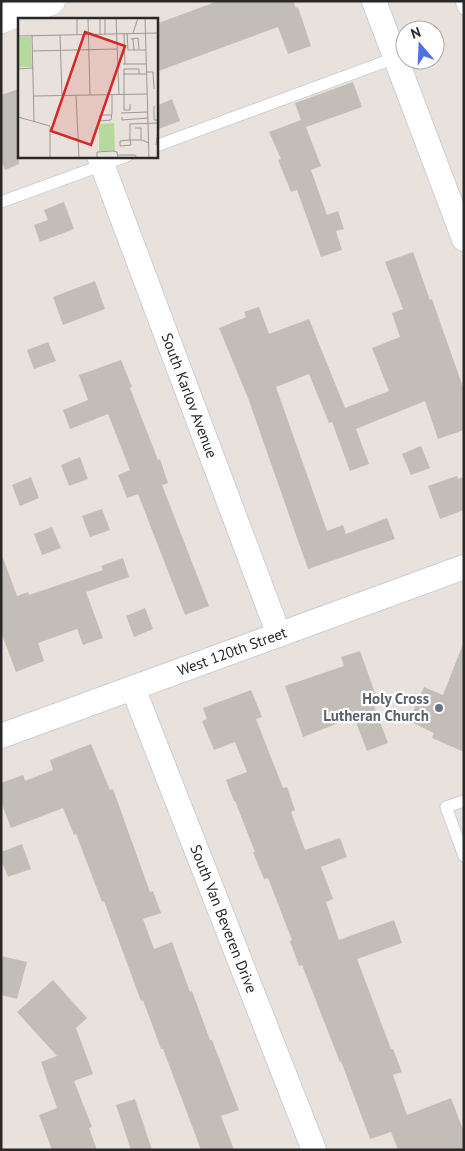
<svg xmlns="http://www.w3.org/2000/svg" width="465" height="1151" font-family="'PT Sans',sans-serif">
<style>
.building{fill:#c2bdb7}
.lines{fill:none;stroke-linecap:round;stroke-linejoin:round}
.service-casing{stroke:#caced9;stroke-width:13}
.minor-casing{stroke:#caced9;stroke-width:26}
.tertiary-casing{stroke:#caced9;stroke-width:29}
.service{stroke:#fff;stroke-width:11}
.minor{stroke:#fff;stroke-width:24}
.tertiary{stroke:#fff;stroke-width:28}
.worship-dot{fill:#6b7280;stroke:#fff;stroke-width:2}
.labels{text-anchor:middle;stroke-width:4.5;stroke-linejoin:round;paint-order:stroke}
.street-label{font-size:15px;fill:#282828;stroke:#fff}
.worship-label{font-size:15px;font-weight:bold;fill:#5b616d;stroke:#fff;text-anchor:end}
.inset-road{fill:none;stroke:#9c9894;stroke-width:1}
.view{fill:#d62828;fill-opacity:0.15;stroke:#d62828;stroke-width:2.5}
.inset-edge{fill:none;stroke:#282828;stroke-width:2.5}
</style>
<rect width="100%" height="100%" fill="#e9e2dc"/>
<path class="building" d="M218,1H293L296,8L298,7L311,46L288,54L278,27L156,72V24Z
M353,82L362,107L306,127L321,166L311,170L327,215L338,211L344,229L336,231L342,250L321,257L297,190L291,192L278,160L281,159L269,132L301,120L295,103Z
M19,89V164L5,170L1,160V95Z
M172,99L180,121L156,130V106Z
M64,202L74,229L40,242L34,225L48,220L44,210Z
M413,252L430,300L432,299L464,390V430L438,439L425,401L356,429L369,464L350,471L332,422L329,423L309,374L276,387L327,531L343,525L346,534L387,518L395,539L308,569L248,398L219,328L246,317L244,312L259,307L269,334L309,319L345,408L389,391L372,348L400,337L392,313L403,309L385,262Z
M95,281L105,309L63,325L53,297Z
M48,342L56,361L34,369L27,350Z
M121,360L132,387L130,388L158,460L160,459L168,483L162,485L209,606L185,615L138,494L127,498L118,475L130,470L108,414L70,429L63,410L88,400L79,375Z
M421,446L430,468L411,475L402,454Z
M80,457L88,479L69,486L61,465Z
M457,476L458,479L464,477V510L440,519L428,486Z
M31,477L39,498L20,506L12,485Z
M102,509L110,530L90,537L82,516Z
M52,527L61,548L42,555L34,534Z
M1,558H3L17,596L28,592L29,595L103,570L101,566L123,558L129,577L86,592L103,638L83,645L77,629L38,643L44,661L16,672L1,632Z
M145,608L153,629L134,637L126,616Z
M463,644H464V752L432,738L434,733L409,721L424,687L443,695Z
M360,651L376,696L371,698L388,743L367,751L354,717L303,737L285,686L344,666L341,657Z
M251,690L262,717L256,719L283,788L287,787L295,810L291,812L305,850L340,838L347,857L321,867L333,899L326,902L339,940L394,920L402,943L357,959L391,1049H393L402,1072L393,1075L407,1115L451,1098L464,1132V1150H398L391,1132L370,1139L341,1061L340,1062L302,965L299,966L290,941L292,940L268,878L264,879L253,852H255L235,801H234L226,780L247,772L235,742L214,750L202,721L207,719L203,708Z
M91,744L110,790L113,789L150,892L153,891L161,913L143,919L154,949L172,942L190,992L192,991L210,1040H212L239,1110L221,1116L234,1150H201L163,1049H161L143,1000L141,1001L104,901L102,902L76,834L74,835L63,808L11,828L1,802V783L23,775L25,781L53,770L50,760Z
M22,844L31,869L8,877L1,860V852Z
M1,956L27,962L17,999L1,995Z
M53,980L87,1018L76,1028L93,1074L74,1081L92,1127L89,1128L97,1150H52L39,1115L57,1108L41,1062L57,1056L17,1012Z
M135,1099L152,1150H131L116,1105Z"/>
<g class="lines">
<defs>
<path id="service" d="M461,1L464,9
M156,146L395,58
M1,202L127,156
M464,801L446,807L464,856"/>
<g id="minor">
<path d="M374,1L464,239"/>
<path id="s1" d="M99,156L279,635"/>
<path id="s2" d="M133,688L314,1150"/>
<path id="s3" d="M1,736L464,567"/>
</g>
<path id="tertiary" d="M1,19L51,1"/>
</defs>
<use href="#service" class="service-casing"/>
<use href="#minor" class="minor-casing"/>
<use href="#tertiary" class="tertiary-casing"/>
<use href="#service" class="service"/>
<use href="#minor" class="minor"/>
<use href="#tertiary" class="tertiary"/>
</g>
<circle class="worship-dot" cx="439" cy="708" r="5"/>
<g class="labels">
<g class="street-label">
<text dy="5" stroke="none"><textPath href="#s1" startOffset="256">South Karlov Avenue</textPath></text>
<text dy="5" stroke="none"><textPath href="#s3" startOffset="246">West 120th Street</textPath></text>
<text dy="5" stroke="none"><textPath href="#s2" startOffset="248">South Van Beveren Drive</textPath></text>
</g>
<g class="worship-label">
<text x="429" y="704">Holy Cross<tspan x="429" dy="17">Lutheran Church</tspan></text>
</g>
</g>
<g transform="translate(18 18)">
<rect width="140" height="140" fill="#e9e2dc"/>
<path d="M0,19H13L14,49H0ZM96,105L97,133H81V106Z" fill="#b6da9e"/>
<path class="inset-road" d="M59,0V16M70,0L72,77M82,0V16M98,0L101,77M127,0L131,140M106,15L107,46M109,15L110,32H116M115,15L120,0M87,16V0M14,17L16,103M42,17L44,78M0,18L140,15M113,21L120,20L121,31M115,21L116,32H128M15,33L99,31M105,46H128M0,51L15,50M129,54H135L136,71M105,56H129M58,77L61,140M16,78L129,76M112,86V92H106V51H121V56M136,88V102H140M103,95L130,94M93,97H82V103L93,102L94,94V77M0,99L32,108V140M104,99V102L130,100M117,110H123V122M131,125L124,122H112L102,123V128L113,127L112,122V106L140,105M138,127L140,112M100,137H117L119,140M79,140V134L95,133L99,134L100,140"/>
<path class="view" d="M67,14L107,28L73,127L33,113Z"/>
<rect width="140" height="140" class="inset-edge"/>
</g>
<rect width="465" height="1151" fill="none" stroke="#282828" stroke-width="5"/>
<g transform="translate(420 45) rotate(341)"><circle r="24" fill="#ffffff" stroke="#a9a9a9"/>
<path d="M0-4L9 19L0 12L-9 19Z" fill="#4d71e5"/>
<text y="-8" font-size="14" font-weight="bold" text-anchor="middle" fill="#282828">N</text>
</g>
</svg>
